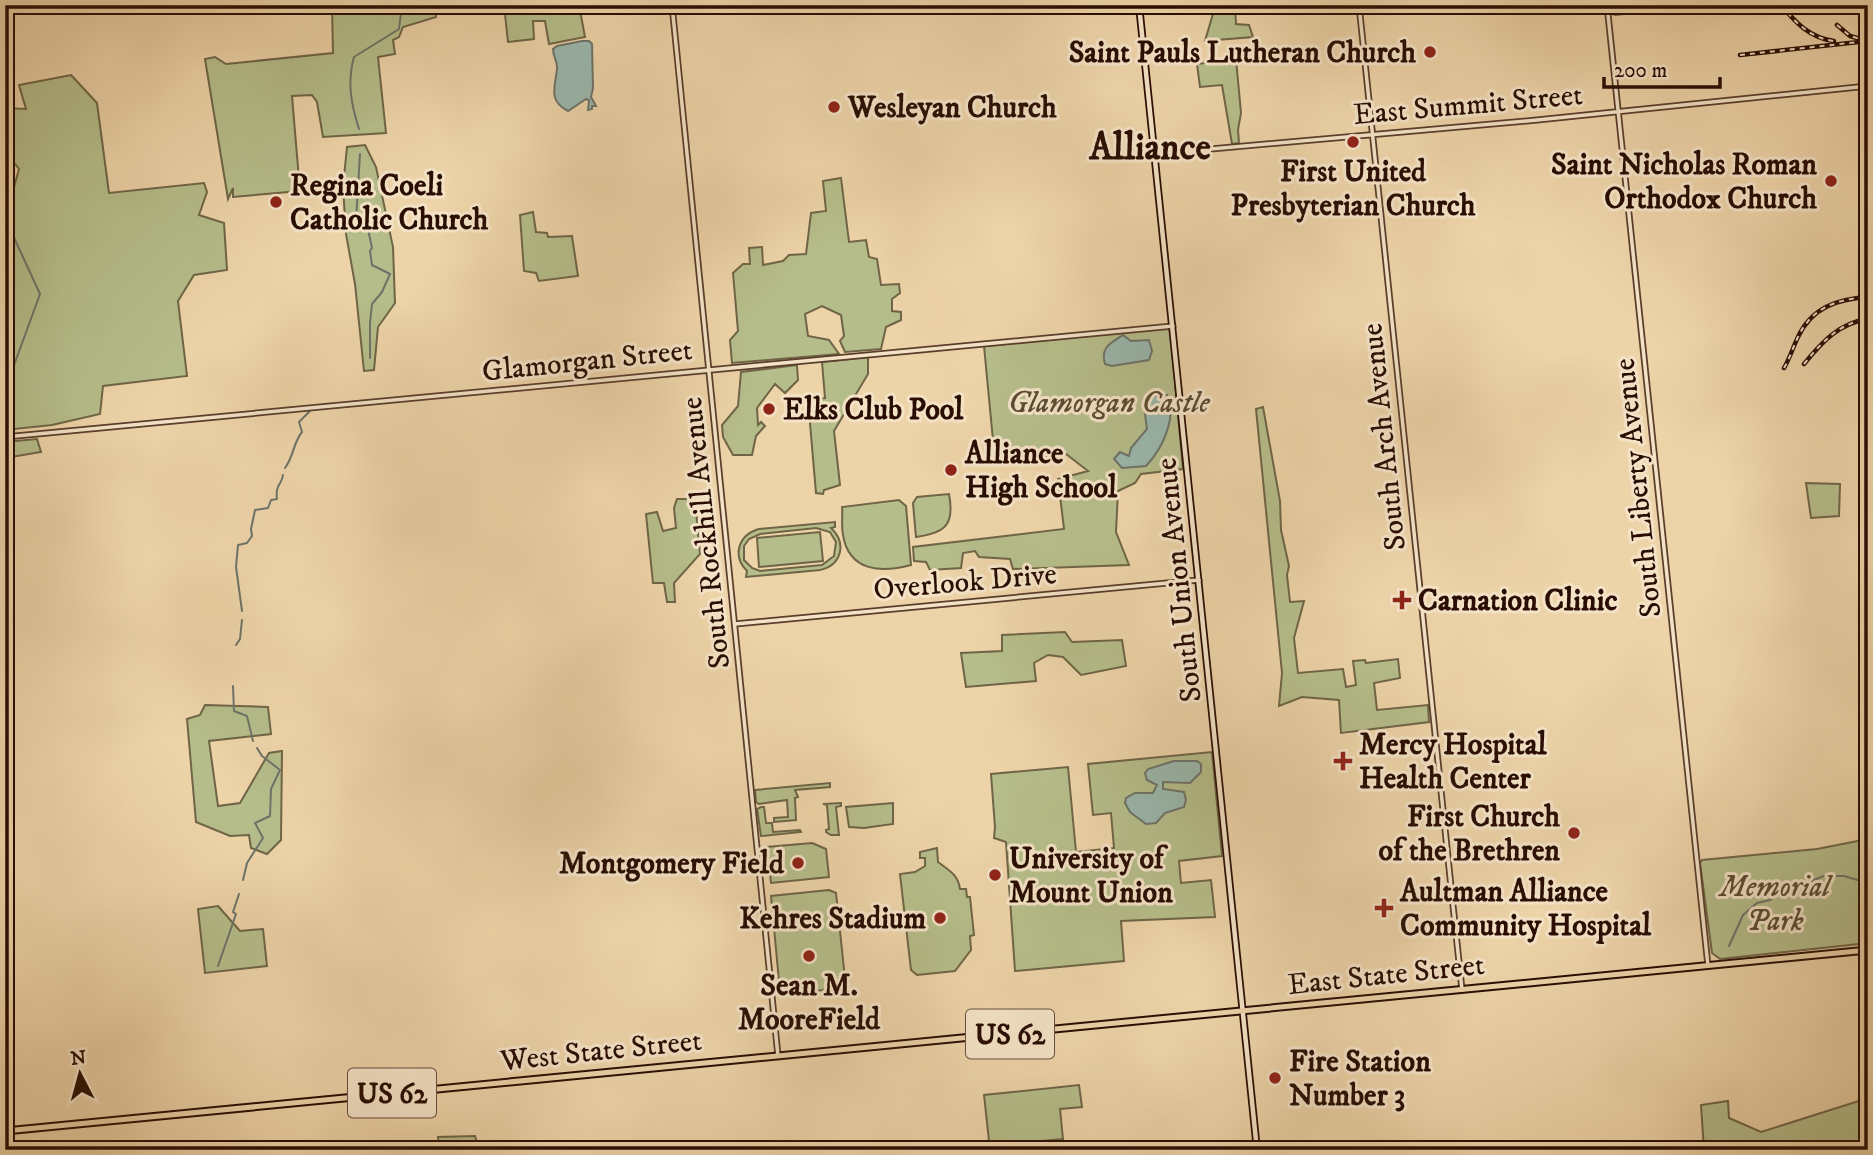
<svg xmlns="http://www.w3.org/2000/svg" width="1873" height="1155" font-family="'IM FELL DW Pica',serif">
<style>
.green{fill:#b5bd8a;stroke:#6f6546;stroke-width:2;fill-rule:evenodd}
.water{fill:#9ab7ad;stroke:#6d7369;stroke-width:2}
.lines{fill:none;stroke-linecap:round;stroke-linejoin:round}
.stream{stroke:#6d7369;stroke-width:2}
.tertiary-casing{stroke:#5a3e2c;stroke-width:7}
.secondary-casing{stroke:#290d03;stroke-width:8}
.trunk-casing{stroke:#290d03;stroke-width:9}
.tertiary{stroke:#f3e2c6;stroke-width:3.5}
.secondary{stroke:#f3e2c6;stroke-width:4.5}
.trunk{stroke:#edd3a8;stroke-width:5}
.rail-casing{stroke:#290d03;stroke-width:4.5}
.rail{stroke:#f3e2c6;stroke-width:2;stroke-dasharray:5;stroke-linecap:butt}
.poi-dot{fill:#8f2418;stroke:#f3e2c6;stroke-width:2.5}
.labels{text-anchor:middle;stroke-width:6;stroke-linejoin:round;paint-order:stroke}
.shield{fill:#f3e2c6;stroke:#664d3e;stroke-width:2}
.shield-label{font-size:28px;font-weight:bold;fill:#290d03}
.poi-label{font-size:30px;font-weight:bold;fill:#290d03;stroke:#f3e2c6;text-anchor:start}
.street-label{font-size:30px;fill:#290d03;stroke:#f3e2c6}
.park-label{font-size:30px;font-style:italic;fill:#5a4b32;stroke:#f3e2c6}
.district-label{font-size:37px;font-weight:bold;fill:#290d03;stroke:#f3e2c6}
</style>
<rect width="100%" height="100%" fill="#edd3a8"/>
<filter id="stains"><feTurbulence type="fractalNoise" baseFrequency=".00286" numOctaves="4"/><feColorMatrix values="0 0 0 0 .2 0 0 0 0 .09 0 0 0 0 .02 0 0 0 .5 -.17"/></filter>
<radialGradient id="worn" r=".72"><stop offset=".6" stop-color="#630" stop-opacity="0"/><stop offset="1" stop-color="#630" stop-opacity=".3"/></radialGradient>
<path class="green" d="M332,5H435L436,17L403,27L399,37L393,40L395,54L378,57L386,133L323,137L317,102L312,95L292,96L300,191L233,197V188L228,199L205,59L215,57L226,64L333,53Z
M504,5H579L585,37L549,44L545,21H533L534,39L508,42Z
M1235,5L1236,24L1249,25L1253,37L1205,41L1215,7Z
M1611,5H1673L1674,6L1671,9L1615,15L1612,14Z
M1236,59L1241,113L1238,130L1239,143L1232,144L1222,85L1200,87L1197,64Z
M71,75L97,103L109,193L204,183L207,192L199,215L224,223L227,270L194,275L178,301L187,376L103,386L100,414L52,425L5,430V199L11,198L19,169L5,151V108L26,109L19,85Z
M365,145L376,167L393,247L395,303L378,327L374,370L364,371L355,284L346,234L343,187L347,147Z
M841,178L849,242L866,240L869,257L877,259L881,285L899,284L900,293L892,299V311L901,312V320L886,327L881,349L845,352L840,341L844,336L841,315L822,306L805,314L808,336L829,340L839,354L732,363L730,340L738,331L733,273L743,264H750L749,248L762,247L763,265L783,261L789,255L806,254L811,213L826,211L823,181Z
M533,212L536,232L547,233L548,237L572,236L578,276L539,281L536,273L524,271L520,215Z
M1170,328L1183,469L1141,474L1135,483L1118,491L1116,532L1129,565L1013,569L1010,559L979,557L975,551L963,553L961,568L930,570L926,562L914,561L913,547L1064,529L1058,479L1088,471L1066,454L995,461L984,346Z
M868,357V374L834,431L840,485L824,490L823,494L816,493L808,400L825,398L822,362Z
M797,365L798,380L785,393L775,384L757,408L758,425L761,422L765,426L756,436L752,455H733L723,437L722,425L738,406L741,372Z
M1263,407L1280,501L1281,530L1289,566L1287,575L1290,602L1304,601L1294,638L1298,673L1343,669L1346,687L1356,685L1353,661L1365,660L1366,663L1398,659L1400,678L1374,683L1377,710L1428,705L1429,722L1341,733L1339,700L1302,697L1279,706L1282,673L1256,409Z
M37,439L41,452L5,458V442Z
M1806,483L1840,484L1839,516L1811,518Z
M949,494C955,525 945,533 916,537L913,503L917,497Z
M677,499H695L700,554L674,583L675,602H667L664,583H653L646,514L657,512L663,531L676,528L674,508Z
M899,500L906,506L911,565C882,573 849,572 843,535C841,525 843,516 842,507Z
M835,522V527L831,528C847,543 842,565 820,570L746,577L747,571C732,556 738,535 759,529ZM816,528L830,532L836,542L834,556L822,565L760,571L752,568L744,560V546L749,539L760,534Z
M820,532L823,561L759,567L757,538Z
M1065,632L1072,642L1122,640L1126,666L1081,675L1063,657L1048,655L1034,663L1036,681L966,687L961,653L1002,651V635Z
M205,705L268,707L271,734L209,741L218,806L240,803L269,753L282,751L281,840L267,854L251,848L249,835L230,836L196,822L187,719L200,715Z
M1212,752L1222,856L1179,861L1181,883L1211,880L1215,917L1121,921L1124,961L1015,971L1006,842L994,838L995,827L991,774L1068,767L1076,852L1114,848L1111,813L1093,815L1088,764Z
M830,783V787L795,790L798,797L795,798L796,820L774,822V818L788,817L787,800L759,804L756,802L755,790Z
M841,803V806L836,807L839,835H831L826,832V830L829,829L827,805L823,804Z
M893,803V824L864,828L849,827L846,807Z
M761,807H764L766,823H772L773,832L800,830L801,832L761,836L757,809Z
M1868,839V943L1720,959L1712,953L1700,863L1702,860L1817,849Z
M812,843L826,849L829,877L771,883L767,847Z
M937,848L938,862C948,870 958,874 960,889H966L967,897H970L974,935L970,936L971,950L955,971L917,975L911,970L900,874L915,872L925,866V858H920V852Z
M829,890L836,893L846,988L783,994L780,992L771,896Z
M218,906L240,931L263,929L267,966L205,973L198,909Z
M1079,1085L1082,1107L1060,1109L1063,1139L1021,1143L1022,1150H990L984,1095Z
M1868,1098V1150H1704L1701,1105L1728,1101L1729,1118L1761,1132Z
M475,1136L479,1150H439L438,1137Z"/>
<path class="water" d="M582,41H589L592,44L593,88L591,97L596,106H592V109L588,110L589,100L586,99L568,111C548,101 555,87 557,69C558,62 553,57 553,49L557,46Z
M1123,335L1131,341L1149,340L1152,351L1149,360L1112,366L1105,364C1100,347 1111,343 1123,335Z
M1164,394L1167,395C1168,402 1171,412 1170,419C1167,436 1158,453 1146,466L1122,468L1114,459L1120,452L1129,456L1131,448L1147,429L1143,399Z
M1174,761H1197L1201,764V772L1190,783L1163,782V789L1184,792L1186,800L1184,807L1165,813L1156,823L1146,824L1130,812L1125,803L1126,798L1135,793H1153L1157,785L1147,780L1145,773L1148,769Z"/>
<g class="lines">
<path class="stream" d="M359,129C351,104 347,82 354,57L399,29L402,5
M360,154L356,220L368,229L372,248L370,251L372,265L390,274L382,292L372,304L370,323V358
M5,218L40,294L13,368L5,370
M285,468C294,456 293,443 302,432L299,422L310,411
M242,611L236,567L238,545L247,543L252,536L251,529L255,510L268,508L271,500L277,499C275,484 282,485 283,475
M236,645L240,639L242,620
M233,686L234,711L247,716L253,741
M243,880L247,863L263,838L255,823L270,816L271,789L280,770L262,756L257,748
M1729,946L1743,915L1757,903L1770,900L1785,891L1824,876H1844L1868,883
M218,966L236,914L233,912L239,894"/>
<defs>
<path id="tertiary" d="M672,5L778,1056
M1359,5C1393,334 1427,662 1462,990
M1607,5L1708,966
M1155,154L1537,120L1868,86
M5,437L1173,326
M735,624L1199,580"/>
<path id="secondary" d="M1139,5L1257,1150"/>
<path id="trunk" d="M5,1131L1868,950"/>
</defs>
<use href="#tertiary" class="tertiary-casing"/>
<use href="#secondary" class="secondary-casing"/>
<use href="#trunk" class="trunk-casing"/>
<use href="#tertiary" class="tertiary"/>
<use href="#secondary" class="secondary"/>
<use href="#trunk" class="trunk"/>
<defs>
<path id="rail" d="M1781,5C1796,23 1810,38 1834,41
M1855,5L1868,18
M1837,25L1850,36L1864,40
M1740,55L1868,41
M1804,364C1822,342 1839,323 1868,319
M1784,368C1790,358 1793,347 1798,337C1812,307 1838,299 1868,297"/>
</defs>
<use href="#rail" class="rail-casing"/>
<use href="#rail" class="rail"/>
</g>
<g class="poi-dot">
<circle cx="1430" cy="52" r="7"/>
<circle cx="834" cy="107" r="7"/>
<circle cx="1353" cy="142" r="7"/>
<circle cx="1831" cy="181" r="7"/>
<circle cx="276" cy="202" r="7"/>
<circle cx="769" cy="409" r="7"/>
<circle cx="951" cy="470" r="7"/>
<path d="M1398.5 589.5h7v7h7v7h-7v7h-7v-7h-7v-7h7z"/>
<path d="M1339.5 750.5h7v7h7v7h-7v7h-7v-7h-7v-7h7z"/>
<circle cx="1574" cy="833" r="7"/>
<circle cx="798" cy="863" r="7"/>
<circle cx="995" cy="875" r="7"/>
<path d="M1380.5 897.5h7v7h7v7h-7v7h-7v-7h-7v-7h7z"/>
<circle cx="940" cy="918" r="7"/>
<circle cx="809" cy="956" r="7"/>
<circle cx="1275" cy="1078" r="7"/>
</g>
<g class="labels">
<g class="shield">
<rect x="966" y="1009.5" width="88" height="49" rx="5"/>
<rect x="348" y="1068.5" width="88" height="49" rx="5"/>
</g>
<g class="shield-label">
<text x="1010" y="1044">US 62</text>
<text x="392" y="1103">US 62</text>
</g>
<g class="poi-label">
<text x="1416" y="62" text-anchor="end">Saint Pauls Lutheran Church</text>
<text x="848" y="117">Wesleyan Church</text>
<text x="1817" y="174" text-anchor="end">Saint Nicholas Roman<tspan x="1817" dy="34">Orthodox Church</tspan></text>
<text x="1353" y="181" text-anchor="middle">First United<tspan x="1353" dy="34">Presbyterian Church</tspan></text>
<text x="290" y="195">Regina Coeli<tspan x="290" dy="34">Catholic Church</tspan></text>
<text x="783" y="419">Elks Club Pool</text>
<text x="965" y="463">Alliance<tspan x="965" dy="34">High School</tspan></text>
<text x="1418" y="610">Carnation Clinic</text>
<text x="1359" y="754">Mercy Hospital<tspan x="1359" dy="34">Health Center</tspan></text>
<text x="1560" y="826" text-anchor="end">First Church<tspan x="1560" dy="34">of the Brethren</tspan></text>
<text x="1009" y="868">University of<tspan x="1009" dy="34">Mount Union</tspan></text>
<text x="784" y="873" text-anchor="end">Montgomery Field</text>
<text x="1400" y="901">Aultman Alliance<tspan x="1400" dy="34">Community Hospital</tspan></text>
<text x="926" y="928" text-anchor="end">Kehres Stadium</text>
<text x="809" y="995" text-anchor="middle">Sean M.<tspan x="809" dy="34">MooreField</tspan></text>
<text x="1289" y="1071">Fire Station<tspan x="1289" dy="34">Number 3</tspan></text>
</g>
<g class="street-label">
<text transform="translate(1468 104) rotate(-5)" y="10">East Summit Street</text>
<text transform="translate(587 360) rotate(-6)" y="10">Glamorgan Street</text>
<text transform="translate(1383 437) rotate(-96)" y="10">South Arch Avenue</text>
<text transform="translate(1637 488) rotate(-96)" y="10">South Liberty Avenue</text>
<text transform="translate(705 533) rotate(-96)" y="10">South Rockhill Avenue</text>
<text transform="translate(1178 580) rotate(-96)" y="10">South Union Avenue</text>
<text transform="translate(965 581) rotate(-5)" y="10">Overlook Drive</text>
<text transform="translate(1386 974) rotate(-6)" y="10">East State Street</text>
<text transform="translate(601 1050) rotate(-6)" y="10">West State Street</text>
</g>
<g class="park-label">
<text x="1109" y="412">Glamorgan Castle</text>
<text x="1775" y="896">Memorial<tspan x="1775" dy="34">Park</tspan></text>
</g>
<g class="district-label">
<text x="1150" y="159">Alliance</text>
</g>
</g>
<rect width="1873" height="1155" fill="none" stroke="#edd3a8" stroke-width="28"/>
<rect x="7" y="7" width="1859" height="1141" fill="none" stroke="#290d03" stroke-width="3.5"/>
<rect x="14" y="14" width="1845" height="1127" fill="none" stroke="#290d03" stroke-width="2"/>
<g transform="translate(80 1074) rotate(354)" stroke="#f3e2c6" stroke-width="5" paint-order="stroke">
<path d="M0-5L12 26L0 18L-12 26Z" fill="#290d03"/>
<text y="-10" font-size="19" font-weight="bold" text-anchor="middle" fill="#290d03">N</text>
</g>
<path d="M1604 77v10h116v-10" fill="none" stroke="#290d03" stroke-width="3.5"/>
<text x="1614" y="77" font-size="21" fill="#290d03" stroke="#f3e2c6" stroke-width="5" paint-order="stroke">200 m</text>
<rect width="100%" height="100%" filter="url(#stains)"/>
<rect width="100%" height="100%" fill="url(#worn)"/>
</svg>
